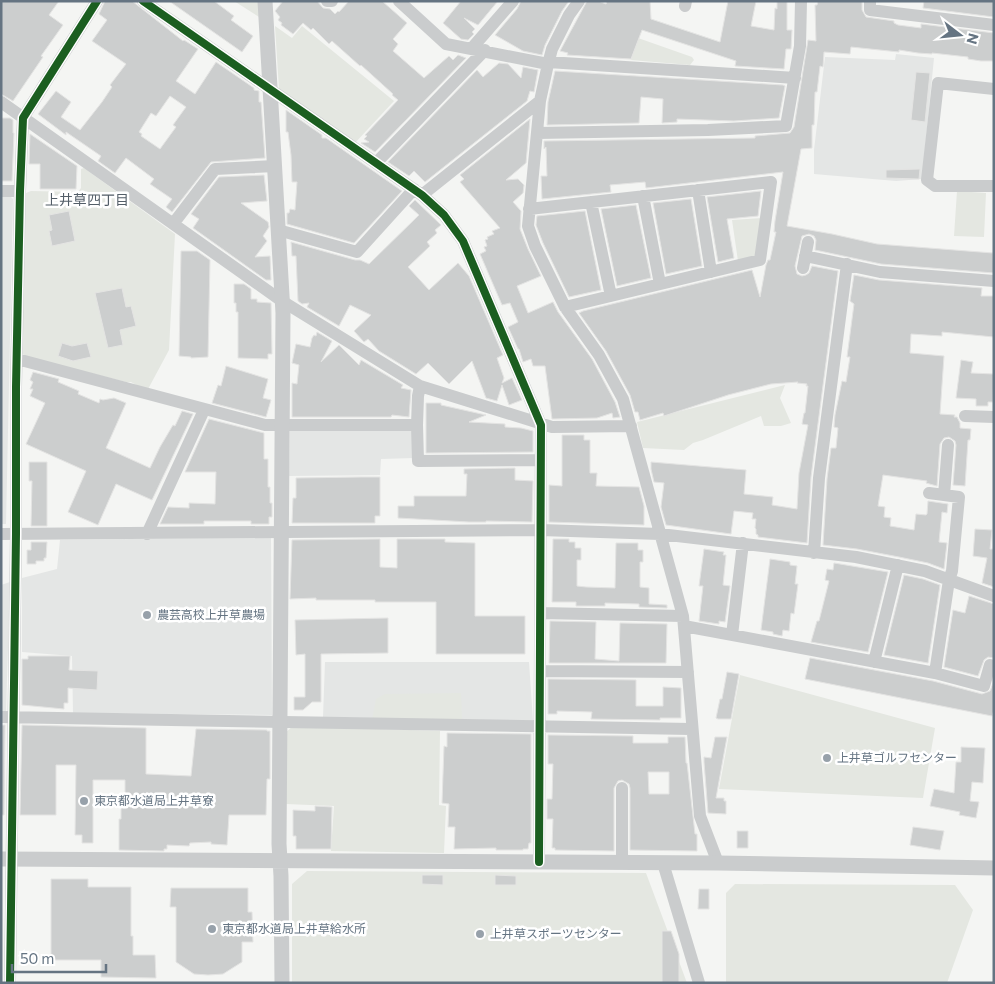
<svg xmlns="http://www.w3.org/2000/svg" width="995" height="984" font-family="Commissioner,'Noto Sans JP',sans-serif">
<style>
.built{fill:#e4e6e5}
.green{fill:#e4e7e1}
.building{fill:#cccece;stroke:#e4e4e3;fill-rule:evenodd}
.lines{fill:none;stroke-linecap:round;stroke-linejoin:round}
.minor{stroke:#cacccd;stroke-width:12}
.tertiary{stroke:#cacccd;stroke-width:15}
.cycleway-casing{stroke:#fff;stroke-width:11}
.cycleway{stroke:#1b5e20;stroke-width:8}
.poi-dot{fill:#97a1aa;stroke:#fff;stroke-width:2}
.labels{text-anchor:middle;stroke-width:5;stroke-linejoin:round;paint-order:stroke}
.poi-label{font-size:12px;fill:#657482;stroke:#fff;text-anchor:start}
.neighbourhood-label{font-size:14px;fill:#535e68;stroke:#fff}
</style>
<rect width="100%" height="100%" fill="#f4f5f3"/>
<path class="built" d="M896,54L934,58L922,179L896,181L814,174V150L825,57L895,60Z
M1,195H9L13,199L6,524H1Z
M290,430L411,431L414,433V458L381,459L380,475L289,476Z
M271,537L272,715L73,713L72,656L22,652V578L57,569L60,540Z
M10,582L6,712L1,711V585Z
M325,662H529L533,721L323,717Z"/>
<path class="green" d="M234,1H258L259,17Z
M275,26L292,38L302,26L394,101L355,143L279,89Z
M638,38L692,57L694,60L690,65L631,60Z
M84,168L175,234L169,350L147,391L131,382H126L27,357L22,354L26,193L31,191L78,192L81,188V169Z
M957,191L986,193L984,237L954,236Z
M762,218L757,257L738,261L732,220Z
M785,385L780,398L791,423L781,426H764L761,416L703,440L693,443L684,450L643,448L637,422Z
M740,675L935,728L923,798L719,789Z
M461,693L462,719H372L376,699L385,694Z
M293,726L440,731L439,805L446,806L444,853L331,851L334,806L286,804L285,733Z
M307,871L646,873L687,983H292V884Z
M735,884L955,885L973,910L947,983H726V893Z"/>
<path class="building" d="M1,1H59L49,15L63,25L41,56L43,57L13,101L1,94Z
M105,1H132L183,41L184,40L198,49L176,81L195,94L216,62L254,88V90L259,91V102H261L265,158L211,162L172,212L166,207L172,199L150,184L154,179L126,158L115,173L98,161L101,156L66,132V135L38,114L56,91L71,102L61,117L80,130L102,102L112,87L110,85L126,64L92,41L107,20L99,14ZM170,96L186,107L173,125L176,127L160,149L141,136L142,134L139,132L151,113L156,116Z
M169,1H214L234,16L231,20L253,36L242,52Z
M283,1H317L323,8L330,9L335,14L338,11L339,12L349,1H382L407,23L393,39L398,44L393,51L424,78L449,56L453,60L458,55L466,58L375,152L361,143L369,142L364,139L367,136L365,135L398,100L392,95L393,94L361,65L360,66L332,41L329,44L313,28L311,30L303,23L293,34L281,25L282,23L278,20L280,17L275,11Z
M461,1H498L478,25L464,18L475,29L472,32L474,34L468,40L461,39L443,23Z
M521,1H569L562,11L545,45L542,55L523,51L495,35L517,9Z
M587,1H598L606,4L607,1H650L651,19L720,42L728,1H756L751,26L774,30L775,8L777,9V1H787V30H792L791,49H786L784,69L735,66L736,61L642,30L631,59L567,55L568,53L560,51Z
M818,1H862V10L866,17L894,21V23L898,25L921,28V24L994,33V61H981L968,59V57L932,53V54L918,53L899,50V52L851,47L850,54L824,52L823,67L820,66L817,92H815L814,125H812V148L801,149L787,226L832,234L877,244L993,253L994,273L881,264L815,250L816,240L814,236L809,234L802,236L795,266L797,274L802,276L806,275L809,273L812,266L838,271L811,477L807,543L758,537V535L756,534V529L755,528L756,519H752L753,513L734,511L731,534L666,525L661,507L664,483L654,482L651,469V462L746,470L744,494L773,497L772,505L797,509L799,473L808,425L802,424L804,413H805L808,386H806L807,384L797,383L798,382L771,384L728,395L664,416L663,413L640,420L638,412H635L630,395L606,351L579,313L583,311L752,270L760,297L766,265L768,260H770L776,232H774L775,221L783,172L646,188L645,182L610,185L611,192L542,199L541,176H547L546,147L544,149V141L755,138V136L790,133L794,127L808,40L816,41L815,5H817Z
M924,1H994V17L923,8Z
M499,63L508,64L521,78L523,67L538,70L534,92L530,91L527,101L425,182L414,171L409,176L388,162L477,70L483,77Z
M555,71L783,85L785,86L779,118L734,121L677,119V122L662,123L663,99L641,97L639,123L547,125L548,102Z
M916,72L930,73L925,122L911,120Z
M286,110L322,135V138H326L402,191L354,243L287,224V213H289L290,209L295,210L297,182H292L291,155L288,132H286Z
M1,118H10L13,120V133H14L12,181H1Z
M530,119L526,163L506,180L518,179L524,185L523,193L513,202L521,211L520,229L528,249L541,276L517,286L528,313L553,302L558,312L592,359L615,402L620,417L613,418L612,413L597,418L552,419L545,366H533L531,359L523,362L519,349H518L508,327L518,322L510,303L502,305L480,254L486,251L484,247L487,246L485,240L488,239L487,237L494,234L492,231L500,228L460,182L464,179L460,175Z
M30,134L77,166L76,189H40V164H29Z
M920,169L919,179L886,178V170Z
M264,175L267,201L241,203L268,222L269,227L263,236L267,241L255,257L270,256L271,280H266L193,228L199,219L191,214L219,177Z
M761,191L758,216L727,219L734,258L718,262L707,197Z
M691,199L702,266L666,274L653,203Z
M415,200L441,225L435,230L437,233L427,242L430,246L408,267L429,290L458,263L469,276L503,355L497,358L504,378L502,383L512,378L522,400L509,405L502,385L497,401L486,398L472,361L449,384L428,363L416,374L379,351L368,339L364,342L354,331L371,315L350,305L339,326L307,307L309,303L302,304L298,301L296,256H292L291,242L355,260H360L369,264L419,215L409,206Z
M636,205L651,278L617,286L601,209Z
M69,211L75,241L52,246L49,231L52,230L49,215Z
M585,211L601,290L569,297L543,243L536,225L537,216Z
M181,251H197L210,260L208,357L191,358V357L179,356Z
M854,275L879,280L982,288L981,296H994V337L942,332V336L911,334L910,353L944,356L940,414L955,415L954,417H957L960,423V428L971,429L970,440H968L965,486L953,485L956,445L955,441L949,437L944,438L940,444L937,486L926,483L927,481L883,475L878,506L885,507L884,517L891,518L890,526L914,530L916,514L926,515L927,514L928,501L948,504L947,513L942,512L939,542L947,543L944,569L928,563L899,557L857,549L823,545L827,479L831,448H836L838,428L834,427L835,415L842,381L846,382L850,357H847L854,304L850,301Z
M234,284H244L251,289V299H257V302L271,303L272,354H268V359L238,358V312H236V303H234Z
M122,288L126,307L131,306L136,326L120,330L123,345L108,348L95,293Z
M317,332L332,341L321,362L339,345L359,365L361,360L403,385L401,388L411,390L409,417L392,415L391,417H292V383L297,384L299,365L292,363L296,344L310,347L312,338L314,335L316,336Z
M62,343L72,346L87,343L91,357L73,361L58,356Z
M961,360L973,362L971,373L994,374L993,402H988V406H976V399L956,398Z
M226,366L268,379L263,398L271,400L266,417L212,403L218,385L221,386Z
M33,372L59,379L58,382L79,391L78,394L99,403L100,399L103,400L114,398L126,403L106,448L150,468L160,447L173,425L175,426L182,411L193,414L152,500L116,484L98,525L68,512L86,471L26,444L45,403L30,396L33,389H30L33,382L30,380Z
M426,403H441V405L486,415L469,422L505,424V427L521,428L533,431V452L426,453Z
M209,419L264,433V459H268V487H270V503H272V517H269V524H251V521H204V524H160L168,507L189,508V503L215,504L216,472H185Z
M562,435H584V440H590V473H597L596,486L639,487L644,506V525L549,522V485L562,486Z
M29,462H47V526H31L32,481H29Z
M515,468V480L533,481L532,522L486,521V522H469L398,518V506H414V496H466L467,474H464V469Z
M362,477H380V516H375V523H292L293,498H296V478Z
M975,529L992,530L990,549H994V587L982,583L987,558L973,556Z
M380,539V567L397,568V539H445V542L475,543V616H525V654H436V602H375V600H316V598L290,599L292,540Z
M553,539H569V542H575V548H581V560H577V586L586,587L615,588L616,543H638V550H643V562H640V587L649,588V604L667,605V608L639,607V604L605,603V606H576V602H552Z
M31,542H47L46,558H44V561H36V564H27V550H31Z
M704,549L724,552L723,555H726L723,585L730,586L725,622L719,621V624L699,621L703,586H699Z
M770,559L790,562V565L797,566L795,584H798L794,614L791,613L789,631L783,630L782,636L773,634V632L761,630Z
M834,563L888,572L868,652L811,642L817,621H819L829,581L825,580L827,569L833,570Z
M904,575L923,579L940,585L928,663L884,655Z
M969,596L994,604V658L988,657L984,660L978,676L944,667L953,610L965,613Z
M388,618V653L321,654V702H312L303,710H294V697H305V654L296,655L295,620Z
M550,621L596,622L595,659L619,661L620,623L667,624L666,663H549Z
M28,656H70L69,670L98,671L97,690L68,688V703H64V709L22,705V659H28Z
M810,658L933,681L982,694L990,691L994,681V710L992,716L805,679Z
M727,672L739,674L731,719H718L716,718L720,699H722Z
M548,679L636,680V706H663V687L681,688V718H660V720L591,719L592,712L557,711V714H548Z
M1,725H5L4,815H1Z
M22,725L146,728V774L191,776L196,729L267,730V731H270V779H267L266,815H229L227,845L211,844V842L190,843L189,846L167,845V849H164V851L119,850V819H121V805H125V780H93V843H82V835H75L76,765H56V815H20Z
M447,733L531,734V843H529L528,849H523V850H496V848L454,849L455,827H448L449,804L442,803L444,746L447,747Z
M548,735L633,736V743H668V737H685L686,763H687L695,834H697V851L630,850V788L629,784L622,780L618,781L614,788V851L555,850V848H552L553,819H547V799H552L553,764H548ZM648,772H669V794H649Z
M715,737H727L716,798H724V801H726V814L708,813L704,762V757L711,758Z
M961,747L985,748L983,783L972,782L970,801L979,802L976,818L959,815L960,812L930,806L934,789L954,793L956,762H961Z
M315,806L332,807L331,849H296V836H293V810L315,811Z
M913,827L944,831L940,850L910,845Z
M737,831H748V848H737Z
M422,875H443V885L422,884Z
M495,875L516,876V885H495Z
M51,879H88V887H131V936H133V955H155L156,978L101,977V960H51Z
M171,888H248V912H252L253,942H242V962L223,974L208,975L194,974L176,962V907H170Z
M699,889H709V909H698Z
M662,931H671L679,954V983H662Z"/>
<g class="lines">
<path class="minor" d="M143,1L422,195L444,215L463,241L541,425L539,862
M327,1H332
M399,1L446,44L548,64
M579,1L569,15L552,49L548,64L540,101L528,226L535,246L565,307L599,355L623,399L683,616L700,816L718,863
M870,1V10L994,25
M685,6L686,1
M472,48L513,1
M548,62L795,78
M994,89L938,83L927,180L935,186H994
M1,102L282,301L420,386L552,427L631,426
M537,133L708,130L786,126L800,46L801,1
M376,163L485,50
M698,190L711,272
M1,191H20
M422,195L540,101
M643,196L660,284
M591,202L611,296
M529,209L771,182L760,260L565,307
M173,224L215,169L275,166
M278,230L357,252L414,189
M805,256L880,272L994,281
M803,268L808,242
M17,359L265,425H417L418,461L541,460
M965,416L994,417
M417,425L418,396L420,386
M929,493L959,497L952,571L949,580L935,673
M944,495L948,445
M1,534L541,530L660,534L856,557L925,571L994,596
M147,534L204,410
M814,553L819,478L847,264
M541,613L683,616
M684,626L935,673L984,686L990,665L994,666
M732,635L743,543
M874,662L898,565
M541,671L688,672
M1,717L691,729
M622,788V863
M663,863L699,983
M10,983L16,534V387L20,191L23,118L97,1"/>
<path class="tertiary" d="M265,1L283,313L279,844L281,876L282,983
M1,859L718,863L994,868"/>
<defs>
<path id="cycleway" d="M143,1L422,195L444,215L463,241L541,425L539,862
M10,983L16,534V387L20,191L23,118L97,1"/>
</defs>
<use href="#cycleway" class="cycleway-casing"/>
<use href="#cycleway" class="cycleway"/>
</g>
<g class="poi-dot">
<circle cx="147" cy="615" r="5"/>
<circle cx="827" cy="758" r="5"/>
<circle cx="84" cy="801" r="5"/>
<circle cx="212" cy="929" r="5"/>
<circle cx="480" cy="934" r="5"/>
</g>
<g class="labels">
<g class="poi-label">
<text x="157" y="619">農芸高校上井草農場</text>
<text x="837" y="762">上井草ゴルフセンター</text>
<text x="94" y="805">東京都水道局上井草寮</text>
<text x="222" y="933">東京都水道局上井草給水所</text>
<text x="490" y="938">上井草スポーツセンター</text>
</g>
<g class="neighbourhood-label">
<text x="87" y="205">上井草四丁目</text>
</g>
</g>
<rect width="995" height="984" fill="none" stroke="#657482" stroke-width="5"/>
<g transform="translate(960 35) rotate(106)" stroke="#ffffff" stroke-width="4" paint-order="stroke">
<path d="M0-4L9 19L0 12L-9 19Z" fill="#657482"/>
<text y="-8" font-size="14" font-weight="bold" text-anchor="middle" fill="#657482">N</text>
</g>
<path d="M12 964v8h94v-8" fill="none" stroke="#657482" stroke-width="2.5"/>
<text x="20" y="964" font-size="15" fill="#657482" stroke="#ffffff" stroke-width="4" paint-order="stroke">50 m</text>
</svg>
